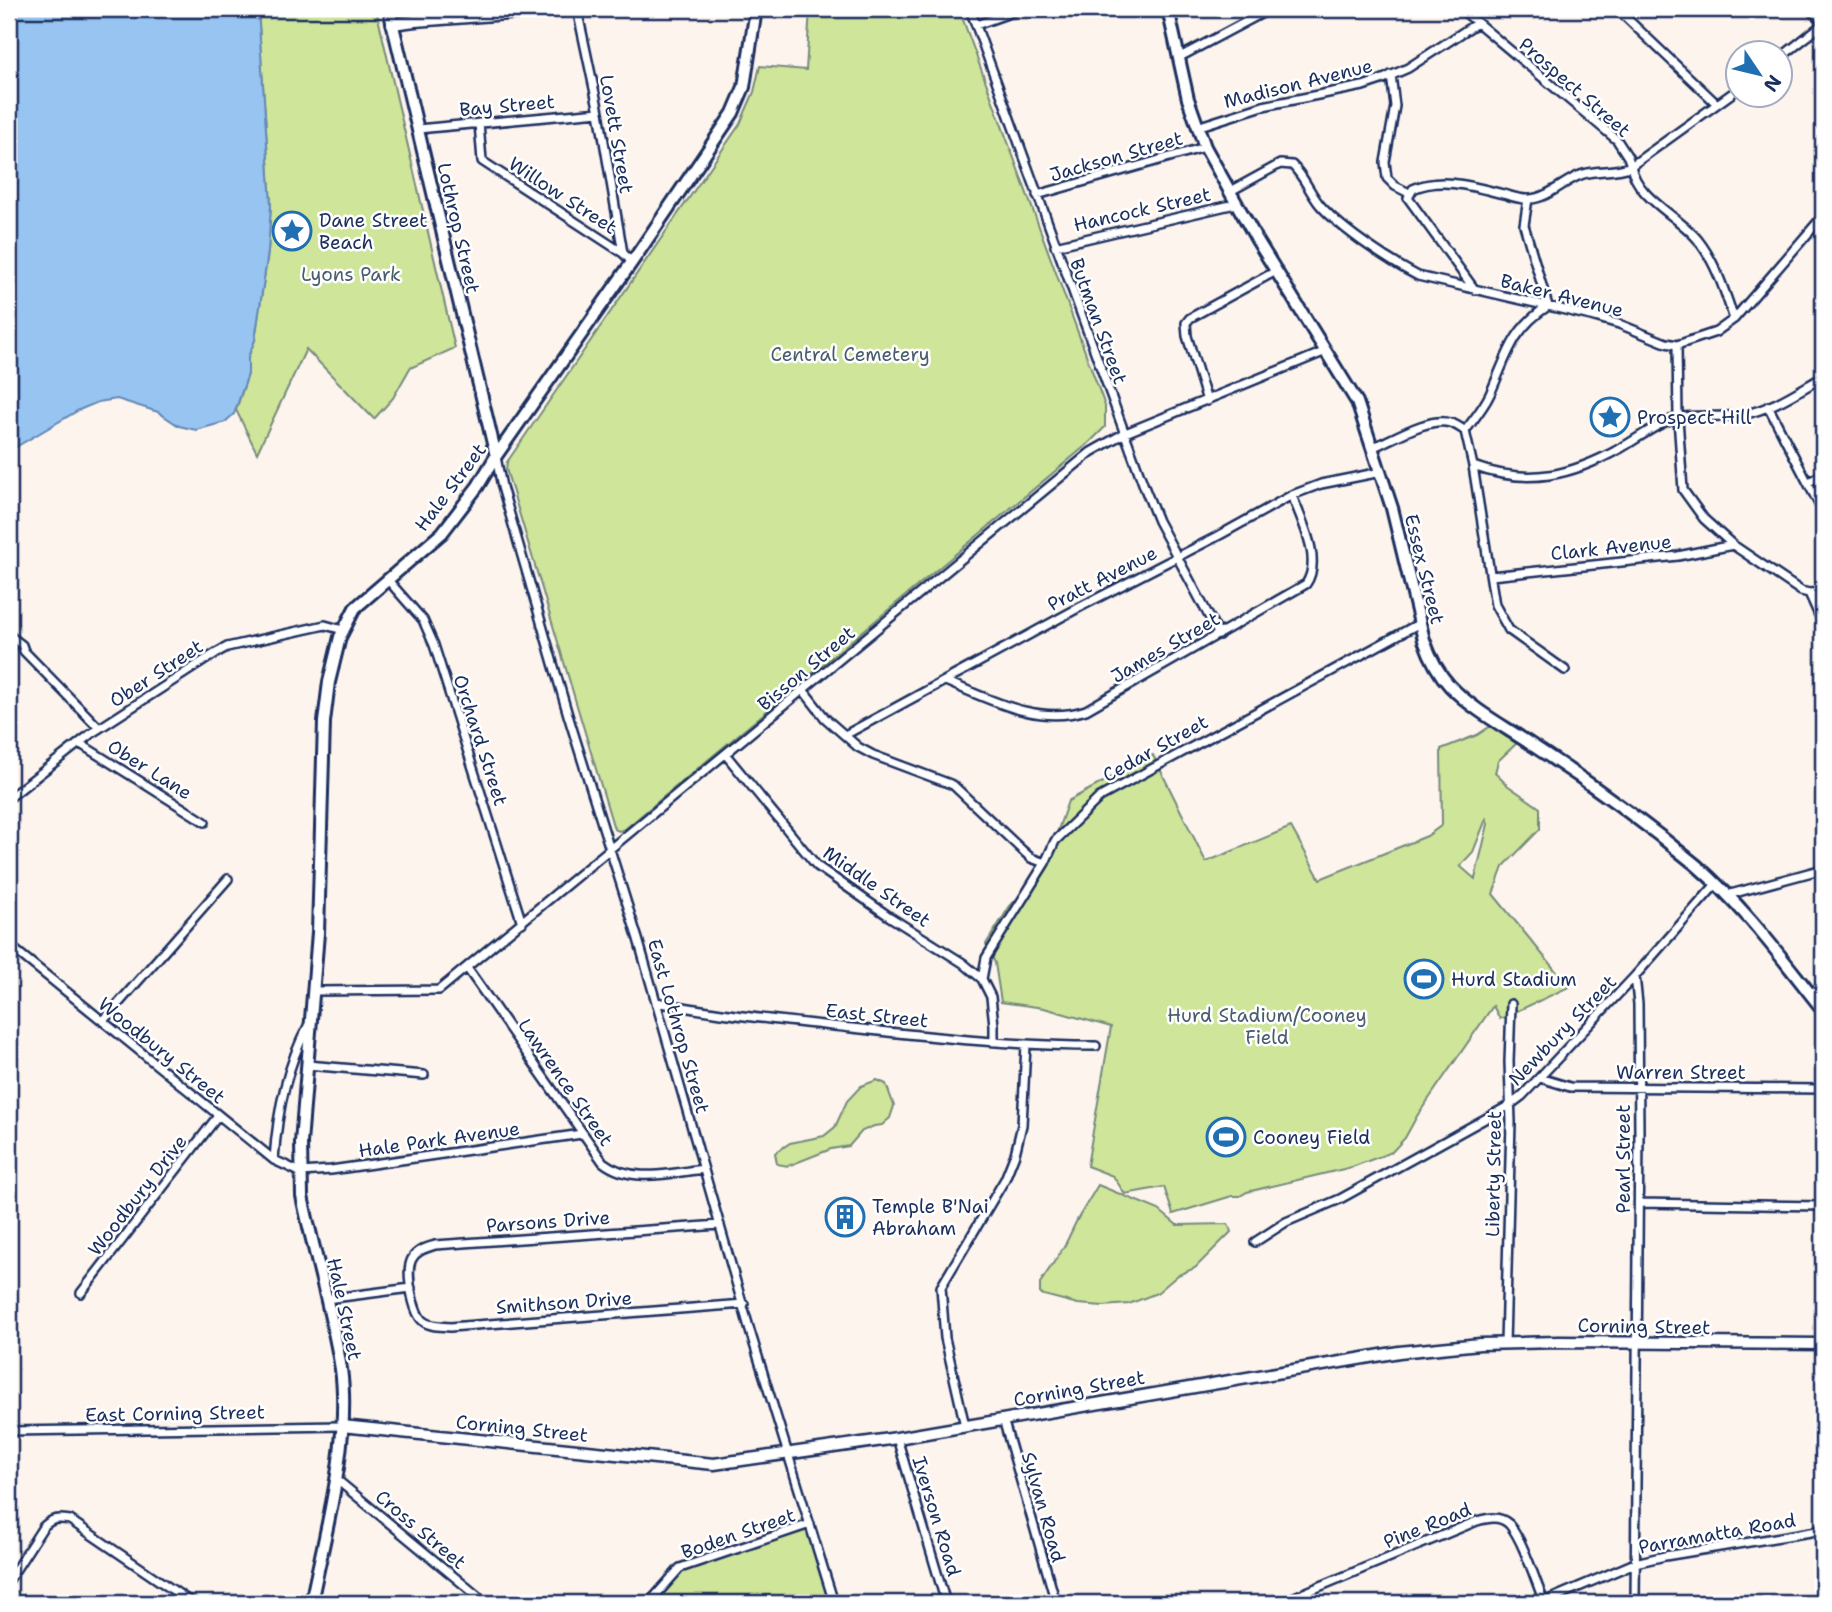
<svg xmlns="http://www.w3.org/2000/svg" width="1832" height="1612" font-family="'Shantell Sans',sans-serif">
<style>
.green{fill:#cfe59a;stroke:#758a7c;stroke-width:2;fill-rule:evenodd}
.water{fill:#97c4f1;stroke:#6588b6;stroke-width:2}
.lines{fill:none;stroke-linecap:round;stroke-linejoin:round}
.minor-casing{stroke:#1b2f5e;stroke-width:12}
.tertiary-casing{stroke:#1b2f5e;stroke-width:15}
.secondary-casing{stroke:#1b2f5e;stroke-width:16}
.minor{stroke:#fff;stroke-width:7}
.tertiary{stroke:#fff;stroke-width:10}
.secondary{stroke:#fff;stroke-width:10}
.labels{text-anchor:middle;stroke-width:5;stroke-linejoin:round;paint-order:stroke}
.street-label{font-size:19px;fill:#1b2f5e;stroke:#fff}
.poi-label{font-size:19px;fill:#1b2f5e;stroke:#fff;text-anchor:start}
.park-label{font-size:19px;fill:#485c6d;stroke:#fff}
</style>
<rect width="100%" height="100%" fill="#fdf4ed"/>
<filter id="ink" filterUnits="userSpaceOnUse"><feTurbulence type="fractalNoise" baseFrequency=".0143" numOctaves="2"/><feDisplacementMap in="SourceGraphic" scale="14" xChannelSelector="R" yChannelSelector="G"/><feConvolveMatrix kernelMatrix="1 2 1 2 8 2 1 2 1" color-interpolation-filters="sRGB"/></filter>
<g filter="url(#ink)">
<path class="green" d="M258,9H376L455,348L410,368L393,398L374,419L306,349L257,453L236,410L248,374V357L255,340L268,252L271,205Z
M810,9H959L1105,406V427L1089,443L625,829L619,831L614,829L506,469L507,462L740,124L754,92L760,66L806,70Z
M1497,722L1520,740L1498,761L1495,773L1507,785L1540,808V829L1503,867L1493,894L1569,987L1500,1019L1493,1006L1417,1116L1405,1138L1392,1152L1352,1167L1247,1192L1240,1196H1232L1173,1214L1164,1187L1125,1194L1113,1176L1087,1166L1111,1027L1044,1008L1001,1002L995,963L986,944L1010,906L1043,873L1068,801L1153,755L1206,862L1291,827L1320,879L1427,836L1442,825L1441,749L1477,735ZM1486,819L1488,824L1475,879L1460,866L1473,852Z
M877,1080L886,1084L894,1106L890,1118L882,1125L874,1126L862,1131L849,1146L831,1149L788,1166L777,1164L775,1153L790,1143L824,1136L835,1127L847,1101L861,1086Z
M1098,1185L1159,1210L1177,1225L1228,1224L1231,1232L1195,1268L1178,1275L1157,1293L1129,1304L1103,1306L1078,1304L1040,1294V1283L1064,1247L1077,1220Z
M805,1523L833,1603H647L680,1568Z"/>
<path class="water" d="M9,9H258L271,205L268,252L255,340L248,357V374L234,414L225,422L196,430L179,426L158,412L117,399L98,402L79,410L9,451Z"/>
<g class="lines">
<defs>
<path id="minor" d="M577,9L599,112L623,253L632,262
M970,9L1145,489L1158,521L1219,635
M1461,9L1617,140L1628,157L1631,166L1738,89
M1617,9L1717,104
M976,25L1021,9
M1178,58L1270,9
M1780,58L1823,24
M1391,75L1395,106L1385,162L1387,178L1395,186L1409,193
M479,123L482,161L623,253
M1197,127L1263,106L1363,86L1381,80L1408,68L1477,23
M418,129L599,112
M1229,192L1280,164L1292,165C1304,176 1310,193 1320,205C1342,230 1389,261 1418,276L1591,316L1619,324L1666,343L1677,345L1678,418L1683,490L1704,519L1733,545L1801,591L1809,593L1823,624
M1037,195L1205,147
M1055,246L1235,204
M1475,290L1408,198L1413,189C1441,176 1475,187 1503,194C1511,196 1521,200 1530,199C1547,198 1562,183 1578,176C1595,168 1614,174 1631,166C1637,199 1678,215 1698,240C1716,263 1725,292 1734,319
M1677,345L1716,332L1734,319L1823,216
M1207,401L1187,336L1186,323L1190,318L1276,271
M1768,406L1823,512
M1465,431C1474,419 1484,407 1490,394C1507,357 1511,330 1548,306L1524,225L1528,199
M1374,447C1393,439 1430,416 1450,423C1455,424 1461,428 1465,431L1473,466C1528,486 1571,476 1621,448C1639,438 1657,423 1677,418C1698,414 1720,418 1741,415C1771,410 1798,391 1823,377
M496,457L502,487L568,715L638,939L750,1331L834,1603
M1473,466L1495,605L1509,630L1565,670
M1809,482L1823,474
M1491,576L1678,556L1733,545
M387,579L423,620L434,645L522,923
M1809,593L1823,592
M9,635L22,645L24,651L99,728
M945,681C990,699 1037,726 1086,710L1306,584C1323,559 1301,520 1292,495
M804,691L825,718L858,747L873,755L953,785L1022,850L1031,858L1045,863
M845,735L1080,607L1218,536L1292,495L1321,484L1381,472
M79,743L205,822
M726,755L817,866L890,917L963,963L982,979L991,997L994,1025V1042
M9,798L92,733L216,653L227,647L325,625L343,630
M1727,895L1823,869
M9,945L274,1160L300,1172L331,1170L582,1134
M467,968L603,1162C631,1184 670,1173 703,1169
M982,979L986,958L1045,863L1055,841L1100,797L1420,623
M314,991L439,990L1091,452L1123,434L1326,351
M1810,993L1823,987
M656,1002C721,1015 786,1021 852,1028C933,1037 1014,1046 1096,1046
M103,1021L228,879
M307,1065L424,1075
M1540,1078L1570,1087L1823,1089
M274,1160C277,1115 287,1065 308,1026
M1639,1203L1823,1206
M720,1225L435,1245C426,1248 417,1250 412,1259C405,1271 413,1313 423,1321C430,1327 441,1326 450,1327L744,1304
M1255,1242L1286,1222L1340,1199L1510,1105L1522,1096L1635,976L1716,884
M81,1293L218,1116
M326,1299L411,1288
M1505,1344L1511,1122L1509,1062L1511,1004
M1003,1419L1056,1603
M965,1426L945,1338L941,1287L1005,1179L1015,1154L1022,1125L1026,1045
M9,1431L342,1426
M897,1438L946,1603
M336,1479L486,1603
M9,1580L43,1527C52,1518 58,1518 70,1520L192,1603
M9,1601L11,1603
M649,1603L680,1568L810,1524
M1280,1603L1477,1521C1488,1518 1499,1515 1509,1524C1522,1538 1536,1582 1544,1602
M1541,1603L1635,1563L1665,1556L1823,1530
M1635,1603L1639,1132L1638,1004L1635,976"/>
<path id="tertiary" d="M392,24L415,21L573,9
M342,1426L714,1464L897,1438L1399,1352L1480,1344L1559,1342L1823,1344"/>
<path id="secondary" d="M389,9L496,456
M1168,9L1188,99L1205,147L1257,240L1357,402L1392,508L1424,640C1430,657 1437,672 1450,686C1474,711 1504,726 1532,745C1589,782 1644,822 1696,865C1745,907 1783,960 1823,1010
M1812,9L1823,19
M311,1603C325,1533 351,1441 341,1369C332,1311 314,1254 302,1196L301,1143L318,933L324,722L329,682L340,637L355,608L442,533L478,486L496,456L632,262L733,113L744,87L756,9"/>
</defs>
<use href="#minor" class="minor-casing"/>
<use href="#tertiary" class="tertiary-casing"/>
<use href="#secondary" class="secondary-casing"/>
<use href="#minor" class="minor"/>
<use href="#tertiary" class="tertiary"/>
<use href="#secondary" class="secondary"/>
</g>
</g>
<defs>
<symbol id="sight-ring" viewBox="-11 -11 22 22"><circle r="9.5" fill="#fff" stroke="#1f6fb2" stroke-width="1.5"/><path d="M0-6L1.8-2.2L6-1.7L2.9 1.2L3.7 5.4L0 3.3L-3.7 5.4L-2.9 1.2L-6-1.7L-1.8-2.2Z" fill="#1f6fb2"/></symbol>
<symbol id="stadium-ring" viewBox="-11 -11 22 22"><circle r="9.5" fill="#fff" stroke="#1f6fb2" stroke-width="1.5"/><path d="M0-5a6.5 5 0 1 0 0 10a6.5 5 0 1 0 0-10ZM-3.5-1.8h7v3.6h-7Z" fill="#1f6fb2"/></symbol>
<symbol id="building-ring" viewBox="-11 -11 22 22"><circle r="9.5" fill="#fff" stroke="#1f6fb2" stroke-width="1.5"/><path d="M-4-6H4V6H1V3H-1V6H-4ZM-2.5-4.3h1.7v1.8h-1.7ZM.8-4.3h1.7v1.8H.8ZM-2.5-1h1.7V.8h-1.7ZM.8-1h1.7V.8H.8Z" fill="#1f6fb2"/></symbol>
</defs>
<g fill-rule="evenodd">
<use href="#sight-ring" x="270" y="209" width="44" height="44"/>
<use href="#sight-ring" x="1588" y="395" width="44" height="44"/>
<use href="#stadium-ring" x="1402" y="957" width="44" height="44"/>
<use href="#stadium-ring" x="1204" y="1115" width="44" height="44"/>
<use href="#building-ring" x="823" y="1195" width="44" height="44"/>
</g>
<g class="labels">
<g class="street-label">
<text transform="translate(1298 83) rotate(-14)" y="7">Madison Avenue</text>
<text transform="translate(1575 87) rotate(41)" y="7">Prospect Street</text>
<text transform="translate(507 105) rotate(-5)" y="7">Bay Street</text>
<text transform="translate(617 134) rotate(80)" y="7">Lovett Street</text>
<text transform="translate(1116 156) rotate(-16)" y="7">Jackson Street</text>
<text transform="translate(563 195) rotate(33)" y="7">Willow Street</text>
<text transform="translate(1142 209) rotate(-13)" y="7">Hancock Street</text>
<text transform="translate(459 228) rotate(77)" y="7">Lothrop Street</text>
<text transform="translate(1562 295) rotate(14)" y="7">Baker Avenue</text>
<text transform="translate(1099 321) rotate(70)" y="7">Butman Street</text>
<text transform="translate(450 487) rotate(-53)" y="7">Hale Street</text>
<text transform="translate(1611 547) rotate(-6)" y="7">Clark Avenue</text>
<text transform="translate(1425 569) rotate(76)" y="7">Essex Street</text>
<text transform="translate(1102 578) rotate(-27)" y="7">Pratt Avenue</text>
<text transform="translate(1165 647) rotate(-30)" y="7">James Street</text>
<text transform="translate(806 668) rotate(-40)" y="7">Bisson Street</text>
<text transform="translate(156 673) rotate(-33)" y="7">Ober Street</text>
<text transform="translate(481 740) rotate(72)" y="7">Orchard Street</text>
<text transform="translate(1155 748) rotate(-29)" y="7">Cedar Street</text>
<text transform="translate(150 769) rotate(32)" y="7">Ober Lane</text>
<text transform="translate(877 886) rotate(35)" y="7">Middle Street</text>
<text transform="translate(877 1015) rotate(6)" y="7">East Street</text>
<text transform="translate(679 1026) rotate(74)" y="7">East Lothrop Street</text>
<text transform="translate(1562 1030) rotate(-46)" y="7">Newbury Street</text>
<text transform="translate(162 1050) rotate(39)" y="7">Woodbury Street</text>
<text x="1681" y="1079">Warren Street</text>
<text transform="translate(566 1082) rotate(55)" y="7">Lawrence Street</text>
<text transform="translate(439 1139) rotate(-8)" y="7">Hale Park Avenue</text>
<text transform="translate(1623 1159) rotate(-90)" y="7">Pearl Street</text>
<text transform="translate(1493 1174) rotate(-89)" y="7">Liberty Street</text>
<text transform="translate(137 1195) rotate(-52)" y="7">Woodbury Drive</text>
<text transform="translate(548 1221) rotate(-4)" y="7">Parsons Drive</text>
<text transform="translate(564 1302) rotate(-4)" y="7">Smithson Drive</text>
<text transform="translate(345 1309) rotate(78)" y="7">Hale Street</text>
<text transform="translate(1644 1326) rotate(1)" y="7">Corning Street</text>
<text transform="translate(1079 1388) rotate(-10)" y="7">Corning Street</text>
<text transform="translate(175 1413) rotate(-1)" y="7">East Corning Street</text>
<text transform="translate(522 1428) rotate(6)" y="7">Corning Street</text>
<text transform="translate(1044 1507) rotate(74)" y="7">Sylvan Road</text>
<text transform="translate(937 1516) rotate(73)" y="7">Iverson Road</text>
<text transform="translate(1427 1525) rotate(-22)" y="7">Pine Road</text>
<text transform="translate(421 1529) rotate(40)" y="7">Cross Street</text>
<text transform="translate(738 1533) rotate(-19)" y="7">Boden Street</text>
<text transform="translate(1717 1533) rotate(-10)" y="7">Parramatta Road</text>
</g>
<g class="poi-label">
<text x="319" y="227">Dane Street<tspan x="319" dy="22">Beach</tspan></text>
<text x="1637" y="424">Prospect Hill</text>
<text x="1451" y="986">Hurd Stadium</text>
<text x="1253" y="1144">Cooney Field</text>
<text x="872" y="1213">Temple B'Nai<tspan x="872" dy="22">Abraham</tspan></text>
</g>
<g class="park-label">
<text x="351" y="281">Lyons Park</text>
<text x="850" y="361">Central Cemetery</text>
<text x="1267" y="1022">Hurd Stadium/Cooney<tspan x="1267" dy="22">Field</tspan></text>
</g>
</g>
<rect width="1832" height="1612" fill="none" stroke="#fff" stroke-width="35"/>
<rect x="18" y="18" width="1797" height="1577" fill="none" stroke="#1b2f5e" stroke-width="2.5" filter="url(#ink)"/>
<g transform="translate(1759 74) rotate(125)"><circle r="33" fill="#ffffff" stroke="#a4acbf" stroke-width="2"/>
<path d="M0-5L12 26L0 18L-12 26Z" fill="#1f6fb2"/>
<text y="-10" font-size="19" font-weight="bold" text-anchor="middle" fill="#1b2f5e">N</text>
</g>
</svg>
